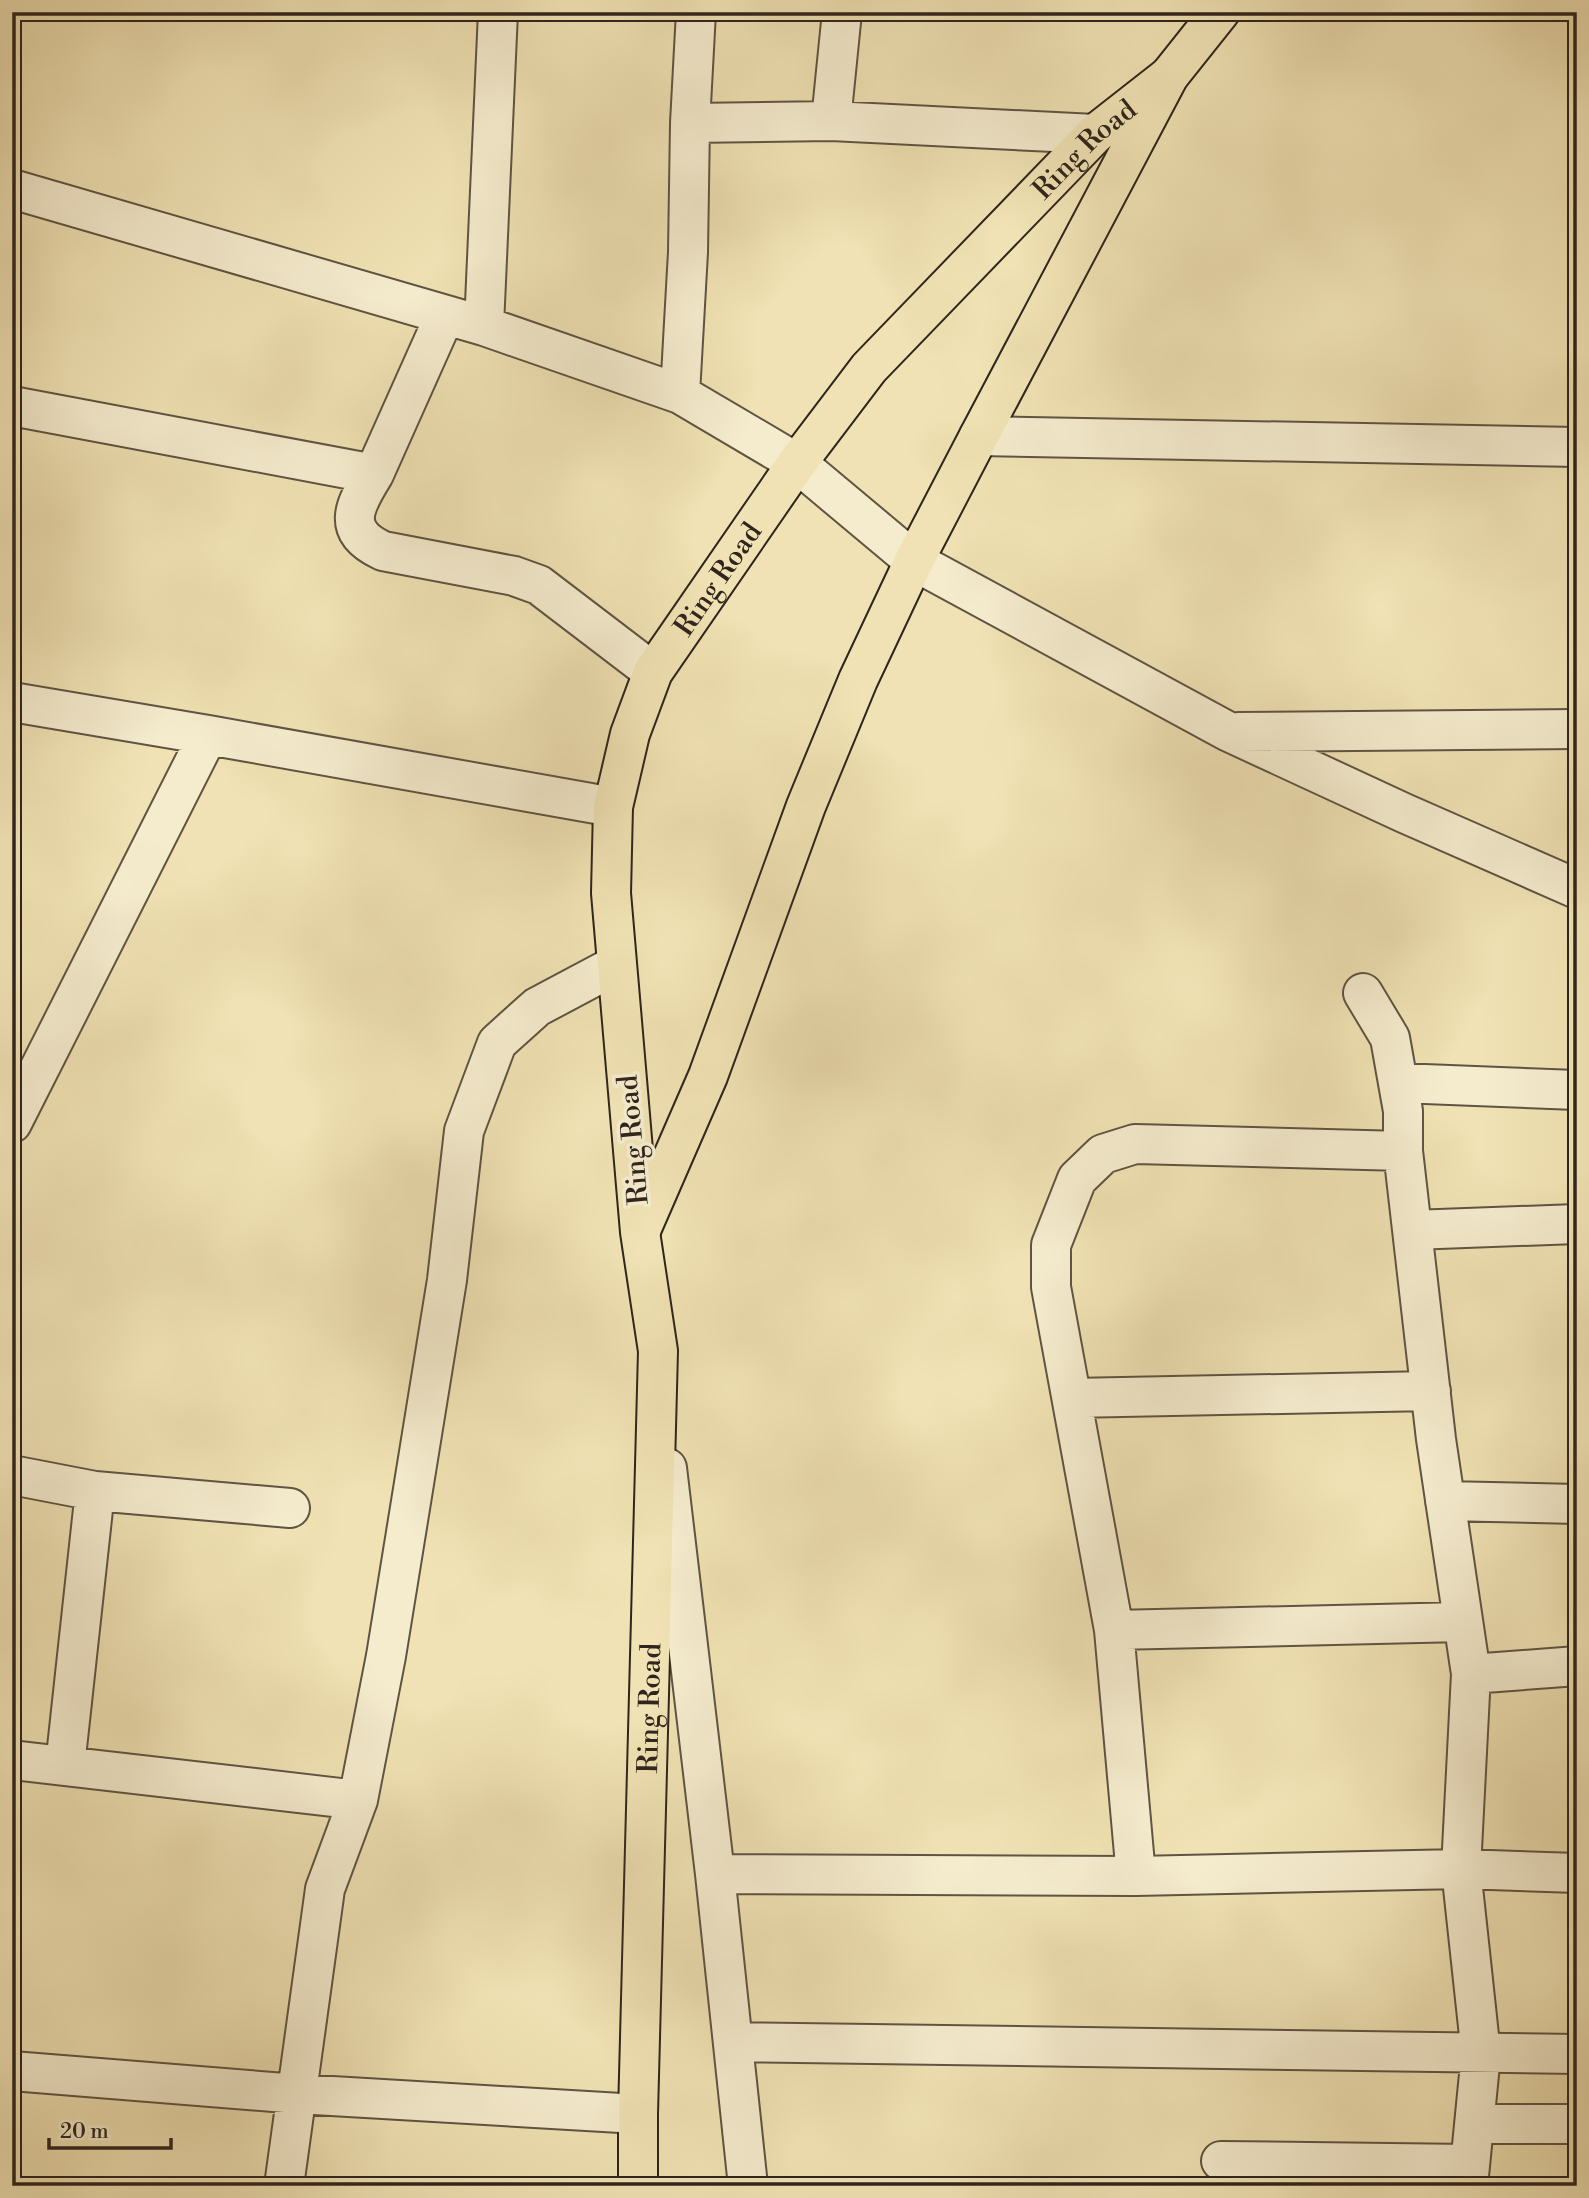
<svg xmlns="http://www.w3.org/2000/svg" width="1589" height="2198" font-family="'Libre Bodoni',serif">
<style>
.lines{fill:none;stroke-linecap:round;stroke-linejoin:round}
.minor-casing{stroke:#5f5443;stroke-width:42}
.major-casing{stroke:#2f251d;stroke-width:42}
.minor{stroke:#f5ecce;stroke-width:38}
.major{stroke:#f0e2b4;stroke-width:38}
.labels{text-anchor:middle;stroke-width:7;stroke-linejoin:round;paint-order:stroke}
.street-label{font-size:28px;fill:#2f251d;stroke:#f5ecce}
</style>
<rect width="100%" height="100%" fill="#f0e2b4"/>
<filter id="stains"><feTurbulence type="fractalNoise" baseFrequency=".00286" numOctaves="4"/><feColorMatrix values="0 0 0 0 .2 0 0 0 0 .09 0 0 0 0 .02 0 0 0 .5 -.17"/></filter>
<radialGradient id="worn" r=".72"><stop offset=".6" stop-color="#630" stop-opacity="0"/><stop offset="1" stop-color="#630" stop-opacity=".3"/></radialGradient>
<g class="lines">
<defs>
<path id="minor" d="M831,121L842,12
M690,123L831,121L1095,134
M12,189L484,326L680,394L797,463L914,561L1229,732L1404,813L1577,889
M445,315L374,474C354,506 340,531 383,551L514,576L539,585L653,672
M484,326L498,12
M680,394L688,252L690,123L696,12
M12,406L374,474
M979,436L1577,447
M12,702L208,735
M1238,732L1577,729
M1363,993L1390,1038L1403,1111V1151L1436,1439L1471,1674L1461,1869L1481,2054L1468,2186
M1399,1083L1577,1090
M12,1123L208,735L613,807
M1412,1230L1577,1224
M1072,1398L1431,1391
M667,1468L715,1874L748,2186
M12,1475L95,1491L290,1508
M1445,1501L1577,1504
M1114,1630L1463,1622
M1471,1674L1577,1666
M12,1760L358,1800
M65,1766L95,1491
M715,1874L1136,1876L1461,1869L1577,1873
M1136,1876L1114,1630L1051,1287V1245L1077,1179L1103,1154L1135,1144L1403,1151
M734,2042L1577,2054
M12,2071L298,2094L638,2114
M1474,2124H1577
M1221,2161L1470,2164
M284,2186L325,1889L358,1800L386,1656L447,1280L464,1131L497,1043L537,1007L616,965"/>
<g id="major">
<path d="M641,1230L708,1076L806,806L858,680L914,561L979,436L1169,76L1220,12"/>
<path id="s1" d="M638,2186V2114L658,1351L640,1232L611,893L613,807L630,734L653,672L797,463L869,368L1095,134L1169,76"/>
</g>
</defs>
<use href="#minor" class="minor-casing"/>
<use href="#major" class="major-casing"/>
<use href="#minor" class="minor"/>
<use href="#major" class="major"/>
</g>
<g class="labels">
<g class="street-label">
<text dy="10" stroke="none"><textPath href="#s1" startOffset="2203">Ring Road</textPath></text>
<text dy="10" stroke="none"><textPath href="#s1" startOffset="1636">Ring Road</textPath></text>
<text transform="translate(632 1140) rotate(-95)" y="10">Ring Road</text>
<text dy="10" stroke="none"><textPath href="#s1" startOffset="478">Ring Road</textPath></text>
</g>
</g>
<rect width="1589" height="2198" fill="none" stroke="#f0e2b4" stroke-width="42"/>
<rect x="14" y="14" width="1561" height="2170" fill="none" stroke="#2f251d" stroke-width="3.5"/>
<rect x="21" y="21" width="1547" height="2156" fill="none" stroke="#2f251d" stroke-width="2"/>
<path d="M49 2138v10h122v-10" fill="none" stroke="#2f251d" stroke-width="3.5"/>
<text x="60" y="2138" font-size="21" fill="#2f251d" stroke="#f5ecce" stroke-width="5" paint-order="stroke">20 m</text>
<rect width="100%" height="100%" filter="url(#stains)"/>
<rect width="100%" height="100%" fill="url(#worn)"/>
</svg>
